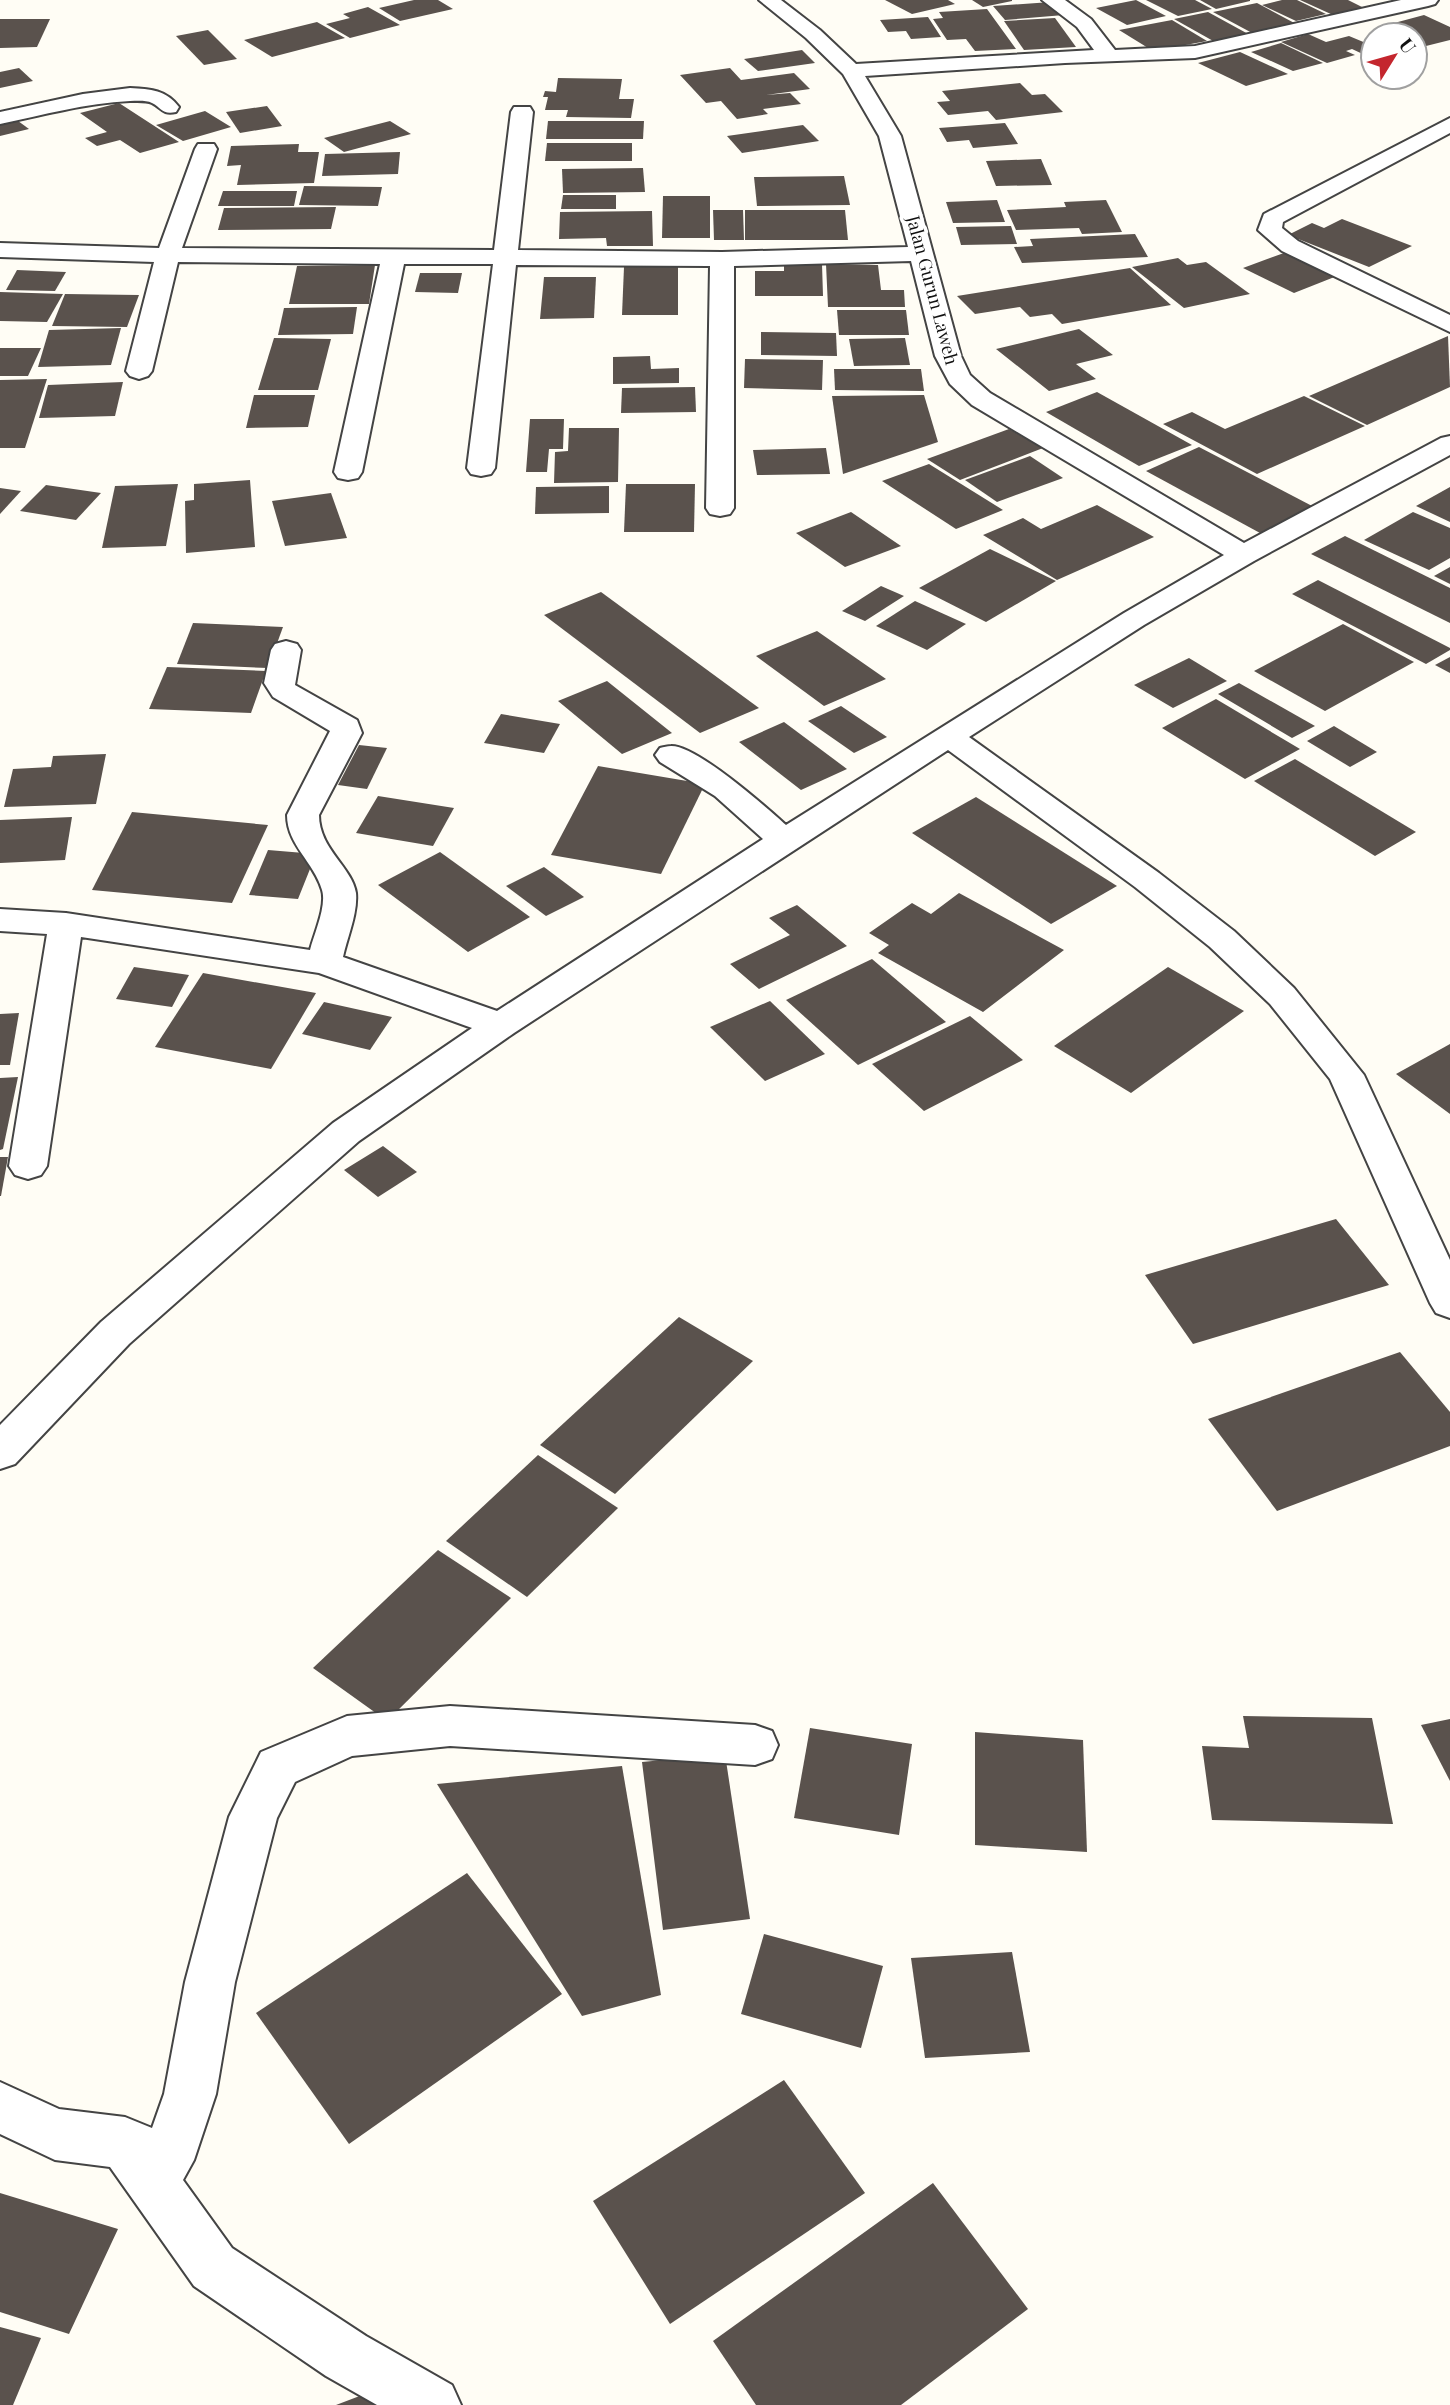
<svg xmlns="http://www.w3.org/2000/svg" width="1450" height="2405" font-family="'Playfair Display',serif">
  <style>
    .building { fill: #5a524d }
    .lines { fill: none; stroke-linecap: round; stroke-linejoin: round }
    .minor-casing { stroke: #444; stroke-width: 4 }
    .minor { fill: #fff; fill-rule: evenodd }
    .labels { text-anchor: middle; dominant-baseline: central; stroke-width: 7; stroke-linejoin: round; paint-order: stroke }
    .far-street-label { font-size: 18px; fill: #111; stroke: #fff }
  </style>
  <rect width="100%" height="100%" fill="#fffdf5"/>
  <g class="building">
    <path d="M414 0H438L453 9 400 21 379 8Z"/>
    <path d="M885 0H948L955 4 912 14Z"/>
    <path d="M972 0H1012V1L983 7Z"/>
    <path d="M1136 0 1166 16 1127 25 1096 8Z"/>
    <path d="M1146 0H1195L1212 9 1178 16Z"/>
    <path d="M1200 0H1250V1L1216 9Z"/>
    <path d="M1282 0H1297L1326 14 1296 21 1262 5Z"/>
    <path d="M1300 0H1348L1364 8 1333 15Z"/>
    <path d="M1051 2 1064 15 1005 20 993 6Z"/>
    <path d="M1257 3 1298 25 1254 34 1213 12Z"/>
    <path d="M368 7 400 25 350 38 326 24 350 18 343 14Z"/>
    <path d="M987 9 1016 49 975 51 966 39 947 40 933 19 943 18 939 12Z"/>
    <path d="M1208 12 1250 35 1215 42 1174 19Z"/>
    <path d="M1424 15 1450 27V40L1426 46 1415 41V35H1402L1383 26Z"/>
    <path d="M928 17 941 37 911 39 906 31 888 32 880 20Z"/>
    <path d="M1055 18 1076 47 1024 50 1004 21Z"/>
    <path d="M0 19H50L37 47 0 48Z"/>
    <path d="M1172 20 1207 41 1153 51 1119 30Z"/>
    <path d="M317 22 345 38 272 57 244 40Z"/>
    <path d="M208 30 237 59 204 65 176 36Z"/>
    <path d="M1308 34 1326 42 1349 36 1373 46V54L1367 56 1352 49 1346 51 1355 55 1327 63 1281 42Z"/>
    <path d="M1281 43 1323 63 1293 71 1251 52Z"/>
    <path d="M802 50 815 63 758 71 744 59Z"/>
    <path d="M1240 52 1288 74 1246 86 1198 63Z"/>
    <path d="M19 68 33 81 0 88V72Z"/>
    <path d="M730 68 741 80 794 73 810 89 766 95 790 93 801 104 763 109 768 114 737 119 721 101 706 103 680 75Z"/>
    <path d="M558 78 622 79 619 99H634L631 118 566 117 568 110H545L548 97H543L545 91 556 92Z"/>
    <path d="M1020 83 1032 95 1045 94 1063 112 996 120 988 111 948 115 937 102 950 101 942 91Z"/>
    <path d="M119 103 179 142 140 153 120 140 97 146 85 138 107 132 80 113Z"/>
    <path d="M267 106 282 126 240 133 226 112Z"/>
    <path d="M205 111 231 127 183 141 156 125Z"/>
    <path d="M14 118 29 129 0 136V121Z"/>
    <path d="M390 121 411 134 344 152 324 138Z"/>
    <path d="M548 121H644L643 139H546Z"/>
    <path d="M1005 123 1018 144 973 148 969 140 947 142 939 128Z"/>
    <path d="M803 125 819 141 742 153 727 136Z"/>
    <path d="M547 143H632V161H545Z"/>
    <path d="M299 144 298 152H319L314 183 237 185 241 165 227 166 231 146Z"/>
    <path d="M400 152 398 174 322 176 325 154Z"/>
    <path d="M1041 159 1052 185 996 186 986 161Z"/>
    <path d="M643 168 645 192 563 193 562 169Z"/>
    <path d="M844 176 850 205 757 206 754 177Z"/>
    <path d="M304 186 382 187 378 206 299 205Z"/>
    <path d="M223 191H297L294 206H218Z"/>
    <path d="M563 195H616V209H561Z"/>
    <path d="M663 196H710V238H662Z"/>
    <path d="M997 200 1005 222 953 223 946 202Z"/>
    <path d="M1106 200 1122 232 1082 234 1079 228 1016 230 1007 210 1066 207 1064 202Z"/>
    <path d="M336 207 331 229 218 230 224 208Z"/>
    <path d="M713 210H743L744 240H714Z"/>
    <path d="M745 210H845L848 240H745Z"/>
    <path d="M652 211 653 246H607L606 238 559 239 560 212Z"/>
    <path d="M1342 219 1412 246 1369 267 1288 235 1312 223 1324 228Z"/>
    <path d="M1011 226 1017 244 961 245 956 227Z"/>
    <path d="M1135 234 1148 257 1022 263 1014 247 1033 246 1030 239Z"/>
    <path d="M1292 250 1342 274 1294 293 1243 268Z"/>
    <path d="M1178 258 1187 265 1206 262 1250 294 1184 308 1132 267Z"/>
    <path d="M784 264H822L823 296H755V271H784Z"/>
    <path d="M826 264 878 265 881 290H904L905 307H828Z"/>
    <path d="M375 265 369 304H289L297 266Z"/>
    <path d="M624 267H678V315H622Z"/>
    <path d="M1130 268 1171 305 1062 324 1052 314 1030 317 1020 307 975 314 957 296Z"/>
    <path d="M17 270 66 272 55 291 6 290Z"/>
    <path d="M420 273H462L458 293 415 292Z"/>
    <path d="M544 277H596L594 318 540 319Z"/>
    <path d="M0 292 63 294 47 322 0 321Z"/>
    <path d="M65 294 139 295 127 327 52 326Z"/>
    <path d="M357 307 353 334 278 335 284 308Z"/>
    <path d="M837 310H906L909 335H839Z"/>
    <path d="M121 328 111 365 38 367 49 330Z"/>
    <path d="M1079 329 1113 355 1076 364 1096 379 1049 391 996 349Z"/>
    <path d="M761 332 836 333 837 356 761 355Z"/>
    <path d="M1448 336 1450 387 1367 425 1309 396Z"/>
    <path d="M274 338 331 339 318 390H258Z"/>
    <path d="M905 338 910 365 854 366 849 339Z"/>
    <path d="M0 348H41L28 376H0Z"/>
    <path d="M650 356 651 369 679 368V383L613 384V357Z"/>
    <path d="M745 359 823 360 822 390 744 388Z"/>
    <path d="M834 369H921L924 391 835 390Z"/>
    <path d="M47 379 25 448H0V380Z"/>
    <path d="M123 382 115 416 39 418 48 385Z"/>
    <path d="M695 387 696 412 621 413 622 388Z"/>
    <path d="M1097 392 1192 445 1139 466 1046 412Z"/>
    <path d="M254 395H315L308 427 246 428Z"/>
    <path d="M924 395 938 442 843 474 832 396Z"/>
    <path d="M1304 396 1365 426 1257 474 1163 424 1192 412 1225 429Z"/>
    <path d="M530 419H564L563 449H549L547 472H526Z"/>
    <path d="M569 428H619L618 482 554 483 555 452 568 451Z"/>
    <path d="M1009 429 1043 448 960 480 927 459Z"/>
    <path d="M1199 447 1314 507 1260 533 1146 471Z"/>
    <path d="M826 448 830 474 757 475 753 450Z"/>
    <path d="M1030 456 1063 478 997 502 965 480Z"/>
    <path d="M929 464 1003 510 956 529 882 481Z"/>
    <path d="M250 480 255 547 186 553 185 501 194 500V484Z"/>
    <path d="M178 484 166 546 102 548 115 486Z"/>
    <path d="M626 484H695L694 532H624Z"/>
    <path d="M46 485 101 493 76 520 20 511Z"/>
    <path d="M609 486V513L535 514 536 487Z"/>
    <path d="M1450 487V522L1416 506Z"/>
    <path d="M0 488 21 491 0 514Z"/>
    <path d="M331 493 347 538 285 546 272 501Z"/>
    <path d="M1097 505 1154 537 1057 580 983 535 1023 518 1041 529Z"/>
    <path d="M851 512 901 546 845 567 796 533Z"/>
    <path d="M1413 512 1450 528V558L1429 570 1364 540Z"/>
    <path d="M1345 536 1450 588V623L1311 554Z"/>
    <path d="M990 549 1056 581 986 622 919 588Z"/>
    <path d="M1450 567V584L1434 576Z"/>
    <path d="M1318 580 1450 648V650L1426 664 1292 594Z"/>
    <path d="M881 586 904 596 865 621 842 611Z"/>
    <path d="M601 592 759 708 700 733 544 615Z"/>
    <path d="M915 601 966 624 927 650 876 626Z"/>
    <path d="M193 623 283 627 268 668 177 664Z"/>
    <path d="M1343 624 1414 662 1325 711 1254 671Z"/>
    <path d="M817 631 886 679 824 706 756 656Z"/>
    <path d="M1450 657V673L1435 665Z"/>
    <path d="M1189 658 1227 681 1173 708 1134 685Z"/>
    <path d="M167 667 266 671 251 713 149 709Z"/>
    <path d="M607 681 672 733 622 754 558 701Z"/>
    <path d="M1239 683 1315 726 1292 738 1218 694Z"/>
    <path d="M1216 699 1300 749 1245 779 1162 728Z"/>
    <path d="M841 706 887 737 854 753 808 721Z"/>
    <path d="M501 714 560 724 544 753 484 743Z"/>
    <path d="M784 722 847 769 801 790 739 742Z"/>
    <path d="M1334 726 1377 752 1350 767 1307 741Z"/>
    <path d="M359 745 387 748 367 789 338 785Z"/>
    <path d="M106 754 96 804 4 807 13 769 51 767 53 756Z"/>
    <path d="M1295 759 1416 832 1375 856 1254 781Z"/>
    <path d="M598 766 705 784 661 874 551 855Z"/>
    <path d="M378 796 454 808 433 846 356 833Z"/>
    <path d="M976 797 1117 886 1051 924 912 833Z"/>
    <path d="M132 812 268 825 232 903 92 890Z"/>
    <path d="M72 817 65 860 0 863V820Z"/>
    <path d="M268 850 316 854 298 899 249 895Z"/>
    <path d="M440 852 530 917 468 952 378 885Z"/>
    <path d="M544 867 584 897 546 916 506 886Z"/>
    <path d="M959 893 1064 950 983 1012 878 953 889 945 869 933 912 903 931 914Z"/>
    <path d="M797 905 847 946 759 989 730 964 790 935 769 918Z"/>
    <path d="M872 959 946 1022 858 1065 786 1000Z"/>
    <path d="M134 967 189 975 172 1007 116 999Z"/>
    <path d="M1168 967 1244 1011 1131 1093 1054 1046Z"/>
    <path d="M203 973 316 993 271 1069 155 1047Z"/>
    <path d="M770 1001 825 1054 765 1081 710 1027Z"/>
    <path d="M324 1002 392 1017 370 1050 302 1034Z"/>
    <path d="M19 1013 10 1065H0V1014Z"/>
    <path d="M970 1016 1023 1060 924 1111 872 1064Z"/>
    <path d="M1450 1044V1114L1396 1074Z"/>
    <path d="M18 1077 3 1149 0 1150V1078Z"/>
    <path d="M383 1146 417 1172 378 1197 344 1170Z"/>
    <path d="M0 1157H8L1 1196H0Z"/>
    <path d="M1336 1219 1389 1285 1193 1344 1145 1275Z"/>
    <path d="M679 1317 753 1361 615 1494 540 1445Z"/>
    <path d="M1400 1352 1450 1412V1446L1277 1511 1208 1419Z"/>
    <path d="M538 1455 618 1508 527 1597 446 1541Z"/>
    <path d="M438 1550 511 1598 387 1721 313 1668Z"/>
    <path d="M1243 1716 1372 1718 1393 1824 1212 1820 1202 1746 1249 1748Z"/>
    <path d="M1450 1719V1781L1421 1725Z"/>
    <path d="M810 1728 912 1744 899 1835 794 1818Z"/>
    <path d="M975 1732 1083 1740 1087 1852 975 1845Z"/>
    <path d="M725 1754 750 1919 663 1930 642 1762Z"/>
    <path d="M622 1766 661 1995 582 2016 437 1784Z"/>
    <path d="M467 1873 562 1994 349 2144 256 2013Z"/>
    <path d="M764 1934 883 1966 861 2048 741 2014Z"/>
    <path d="M1012 1952 1030 2052 925 2058 911 1958Z"/>
    <path d="M784 2080 865 2193 670 2324 593 2201Z"/>
    <path d="M933 2183 1028 2309 901 2405H756L713 2341Z"/>
    <path d="M0 2193 118 2229 69 2334 0 2312Z"/>
    <path d="M0 2327 41 2338 13 2405H0Z"/>
    <path d="M378 2389 382 2405H336Z"/>
  </g>
  <g class="lines">
    <g class="minor-casing">
      <g id="minor">
        <path d="M759 0H781L820 30 856 64 1094 50 1077 27 1042 0H1065L1091 19 1115 50 1195 46 1401 0H1438L1435 4 1428 6 1195 58 1065 63 865 76 901 136 961 356 970 375 990 393 1244 543 1441 438 1450 436V455L1254 561 1144 625 969 737 1159 873 1234 931 1294 988 1364 1075 1450 1260V1318L1436 1313 1430 1303 1330 1079 1270 1004 1210 947 1135 887 948 750 514 1033 359 1141 129 1344 15 1464 0 1469V1425L101 1322 333 1123 472 1028 319 973 81 937 47 1166 41 1175 28 1179 15 1175 9 1166 47 934 0 931V909L66 913 310 950C314 934 327 906 322 890 314 862 287 845 287 815L330 731 273 697 264 683 271 650 275 644 286 641 297 644 301 650 295 685 357 720 362 733 319 815C319 849 352 867 356 893 358 913 347 938 343 957L497 1011 763 839 715 796 660 762 655 755 660 748C664 747 667 746 671 746 696 745 766 807 786 825L1124 613 1224 555 972 405 950 384 935 356 911 261 734 266V508L730 514 720 516 710 514 706 508 710 266 516 265 495 468 491 474 481 476 471 474 467 468 493 264H404L362 472 358 478 348 480 338 478 334 472 380 264 178 262 152 371 148 376 139 379 130 376 126 371 154 262 0 257V243L159 248 195 149 198 144H214L217 149 182 248 494 250 511 112 514 107H530L533 112 518 250 722 252 908 247 879 136 843 74 806 38Z"/>
        <path d="M130 88C151 89 166 90 179 107L176 112C162 115 162 108 152 103 146 100 137 101 130 101 86 103 43 115 0 124V112L83 94Z"/>
        <path d="M1450 118V133L1283 222 1282 228 1298 241 1450 315V332L1282 251 1258 230 1264 214Z"/>
        <path d="M450 1706 755 1725 772 1731 778 1745 772 1759 755 1765 450 1746 352 1756 295 1782 277 1818 235 1982 216 2094 194 2160 183 2180 232 2248 366 2336 452 2385 461 2405H377L326 2376 194 2286 110 2167 55 2160 0 2134V2082L59 2109 125 2117 152 2128 164 2094 185 1982 229 1817 261 1752 347 1716Z"/>
      </g>
    </g>
    <use href="#minor" class="minor"/>
  </g>
  <g class="labels">
    <g class="far-street-label">
      <text transform="translate(933 290) rotate(75)">Jalan Gurun Laweh</text>
    </g>
  </g>
  <g transform="translate(1394 56) rotate(53)"><circle r="33" fill="#ffffff" stroke="#a0a0a0" stroke-width="2"/>
  <path d="M0-5L12 26L0 18L-12 26Z" fill="#c4262e"/>
  <text y="-10" font-size="19" font-weight="bold" text-anchor="middle" fill="#111111">U</text>
  </g>
</svg>
